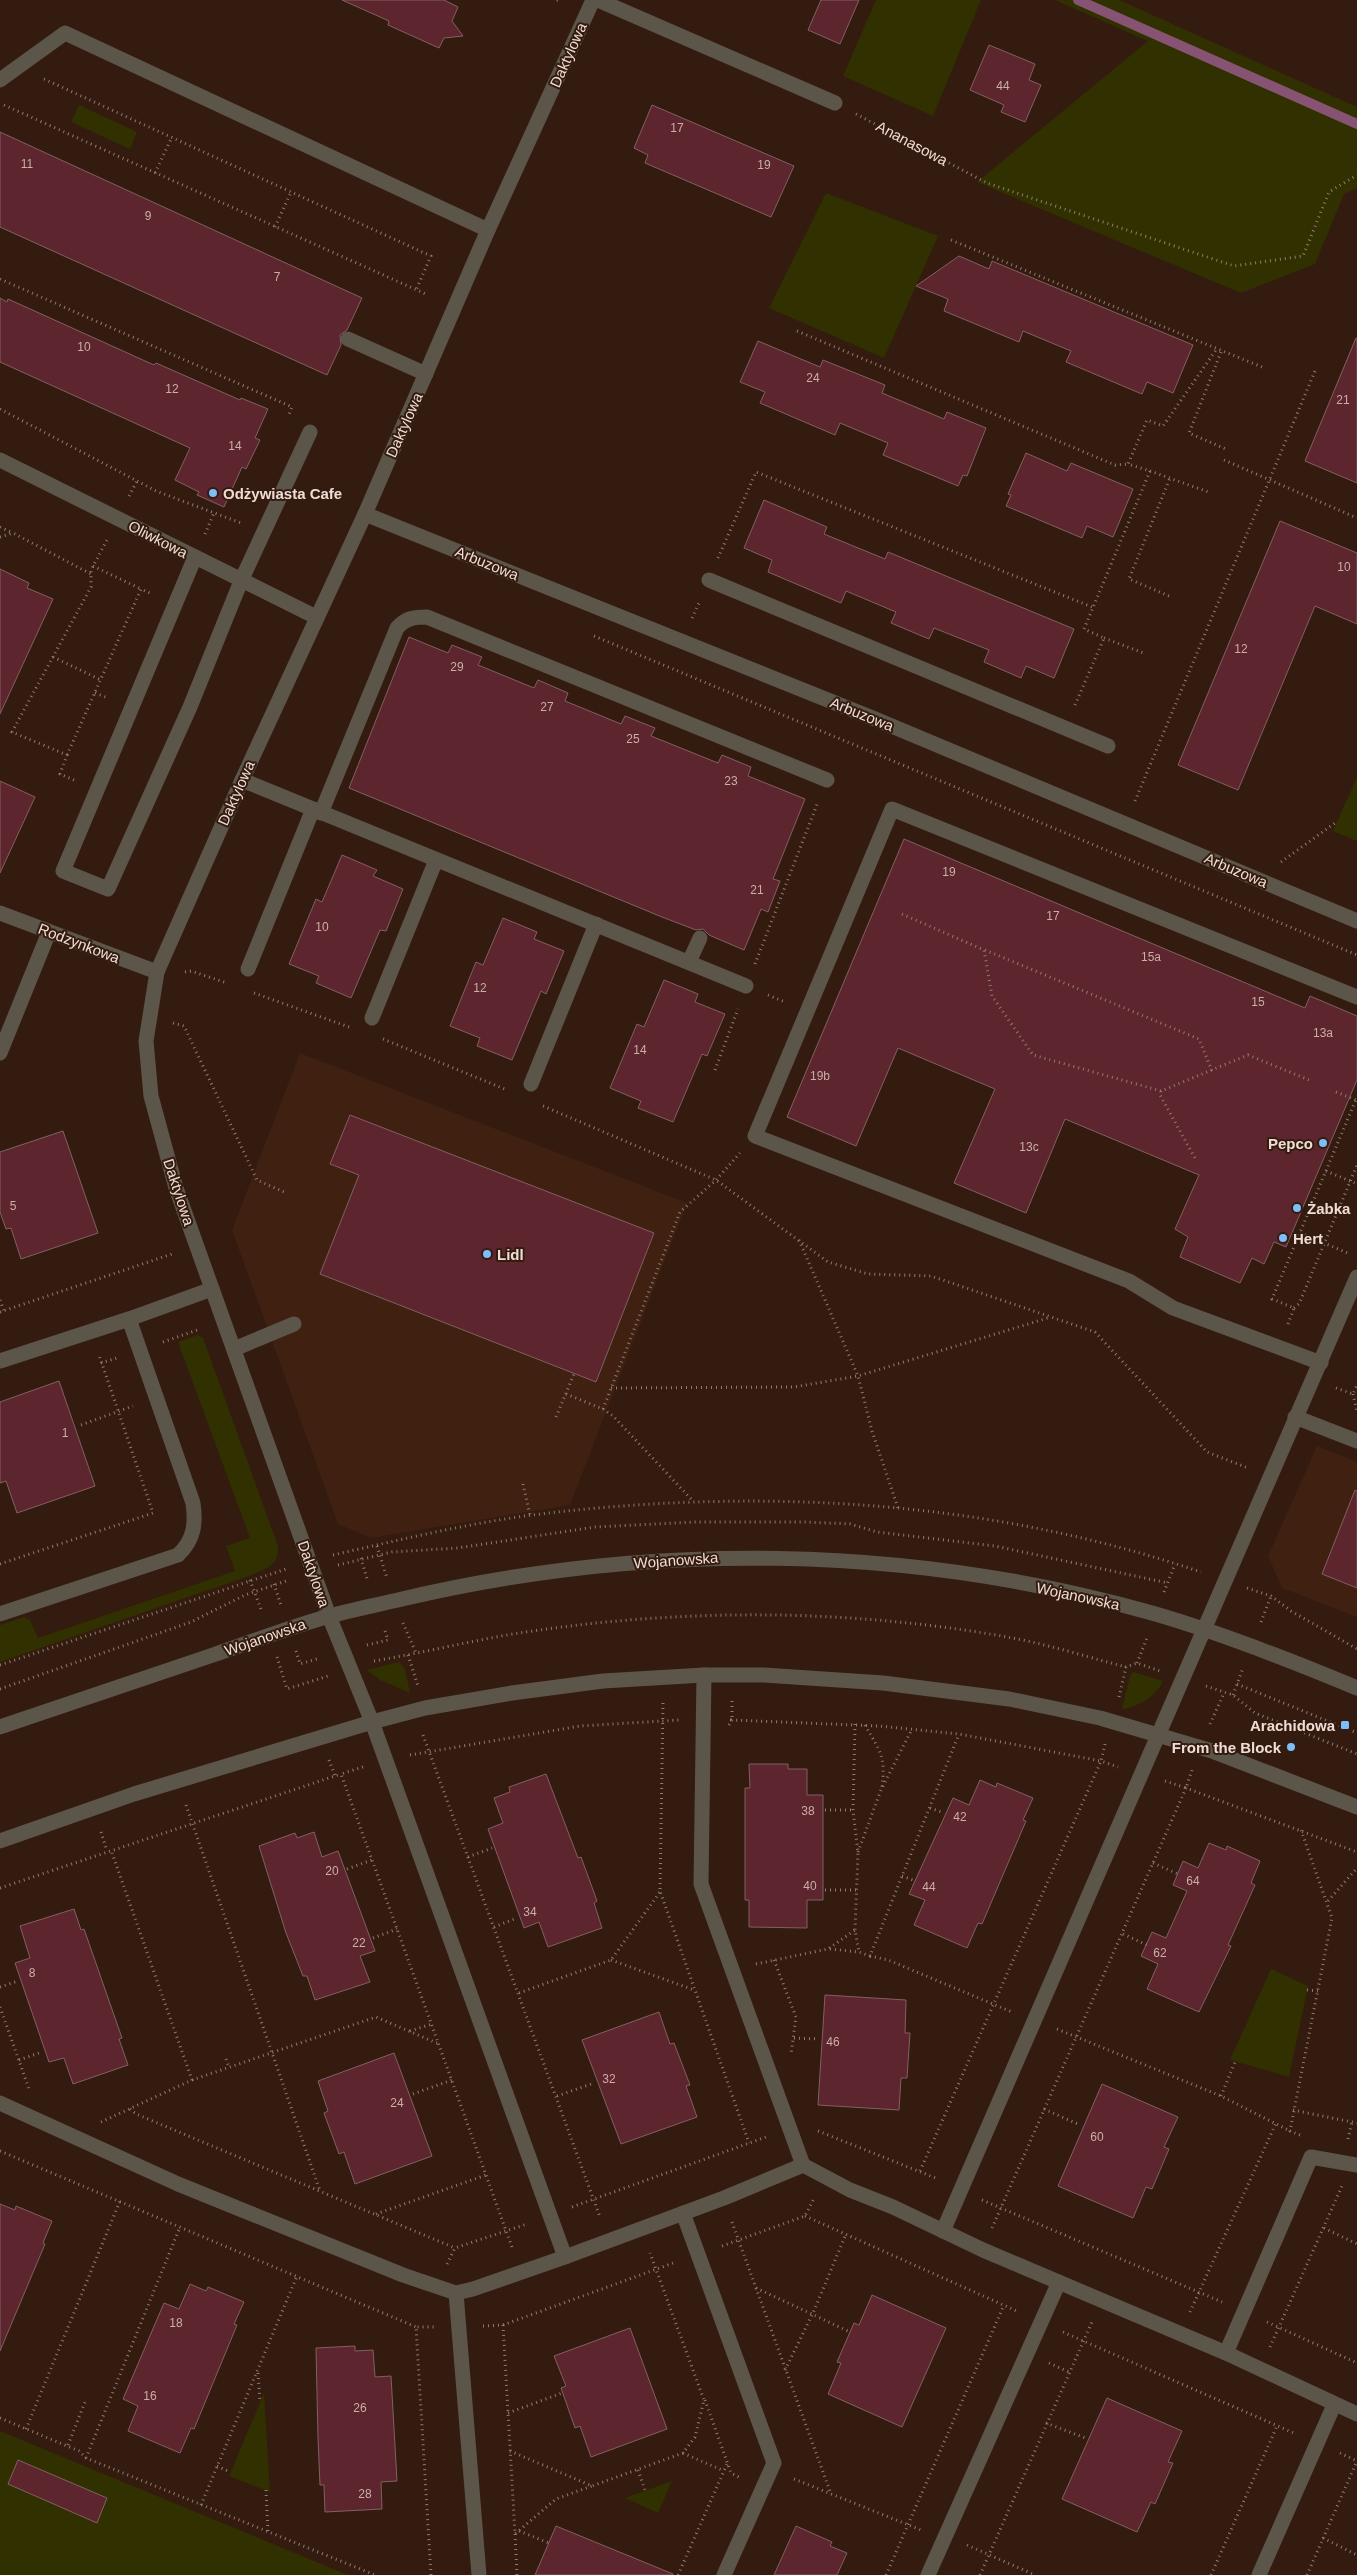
<svg xmlns="http://www.w3.org/2000/svg" width="1357" height="2575" font-family="Helvetica,sans-serif">
  <style>
    .built { fill: #3f2011 }
    .green { fill: #313001 }
    .lines { fill: none; stroke-linecap: round; stroke-linejoin: round }
    .stream { stroke: #865373; stroke-width: 10 }
    .building { fill: #5d252d; stroke: #826062 }
    .path { stroke: #917b71; stroke-width: 3; stroke-dasharray: 1 4; stroke-linecap: butt }
    .minor { stroke: #5c554a; stroke-width: 15 }
    .poi-dot { fill: #7dbef9; stroke: #341b0f; stroke-width: 2 }
    .labels { text-anchor: middle; dominant-baseline: central; stroke-width: 4; stroke-linejoin: round; paint-order: stroke }
    .number-label { font-size: 12px; fill: #caafab }
    .street-label { font-size: 15px; fill: #efddd5; stroke: #341b0f }
    .poi-label { font-size: 15px; font-weight: bold; fill: #efddd5; stroke: #341b0f; text-anchor: start }
  </style>
  <rect width="100%" height="100%" fill="#341b0f"/>
  <g class="built">
    <path d="M300 1053 687 1203 570 1505 371 1538 338 1524 232 1230Z"/>
    <path d="M1317 1446 1357 1462V1617L1282 1588 1268 1556Z"/>
  </g>
  <g class="green">
    <path d="M876 0H981L933 116 843 76Z"/>
    <path d="M1055 0H1119L1357 107V188L1344 194 1315 264 1241 293 977 182 1148 41Z"/>
    <path d="M79 105 137 132 130 149 71 122Z"/>
    <path d="M826 193 938 236 884 358 769 308Z"/>
    <path d="M1357 777V841L1333 831Z"/>
    <path d="M198 1335 203 1338 278 1546C279 1566 266 1569 249 1576L0 1662V1625L24 1617 30 1620 38 1638 235 1571 226 1546 250 1538 178 1342Z"/>
    <path d="M399 1662 405 1669 410 1693 380 1680 367 1670Z"/>
    <path d="M1133 1672 1163 1681C1156 1697 1138 1707 1122 1709L1130 1676Z"/>
    <path d="M1271 1969 1308 1986 1289 2077 1230 2060Z"/>
    <path d="M264 2393 270 2492 229 2476Z"/>
    <path d="M0 2431 348 2575H0Z"/>
    <path d="M672 2481 658 2513 625 2498Z"/>
  </g>
  <g class="lines">
    <path class="stream" d="M1078 0 1357 124"/>
  </g>
  <g class="building">
    <path d="M342 0H444L458 7 452 21 463 36 444 38 439 48 388 25 389 21Z"/>
    <path d="M821 0H859L840 44 808 30Z"/>
    <path d="M989 45 1035 64 1029 80 1041 85 1025 122 1001 112 1004 105 970 90Z"/>
    <path d="M652 105 794 166 771 217 645 163 648 155 634 148Z"/>
    <path d="M0 132 362 298 347 330 340 335 341 345 327 375 0 227Z"/>
    <path d="M959 256 989 269 992 261 1193 345 1173 393 1147 382 1142 394 1066 362 1071 351 1023 331 1019 342 944 311 948 299 916 286Z"/>
    <path d="M0 298 7 302 8 299 154 365 156 363 240 400 241 398 268 409 255 438 260 440 246 469 242 467 224 507 197 495 199 492 175 480 190 448 0 362Z"/>
    <path d="M1356 338H1357V483L1305 461Z"/>
    <path d="M758 341 820 367 823 360 885 385 882 393 944 419 947 412 986 428 967 476 963 475 958 486 883 455 888 443 840 423 835 435 760 403 765 392 740 382Z"/>
    <path d="M1026 453 1067 471 1071 463 1133 489 1113 537 1087 526 1082 538 1006 506 1011 495 1008 494Z"/>
    <path d="M764 500 827 527 824 534 885 559 888 552 1074 629 1054 678 1026 666 1021 678 984 662 989 650 934 628 929 639 891 623 896 612 846 591 841 603 768 572 772 560 744 548Z"/>
    <path d="M1280 521 1357 553V624L1315 606 1238 790 1178 765Z"/>
    <path d="M0 569 29 583 27 588 53 599 0 714Z"/>
    <path d="M409 637 448 653 452 645 482 657 478 665 534 688 538 680 568 693 565 701 621 724 625 716 655 728 651 736 718 763 722 755 751 767 748 776 805 799 773 879 780 881 768 912 761 909 744 950 709 935 703 929 696 930 662 917 349 788Z"/>
    <path d="M0 781 35 797 0 873Z"/>
    <path d="M904 839 1305 1008 1310 996 1357 1016V1080L1286 1247 1274 1242 1264 1264 1252 1258 1240 1283 1180 1257 1188 1237 1175 1229 1199 1175 1065 1119 1026 1213 954 1183 995 1089 898 1048 856 1146 787 1117Z"/>
    <path d="M342 855 377 870 373 876 403 889 386 931 380 930 351 998 316 983 319 976 289 964 316 899 322 902Z"/>
    <path d="M503 918 537 932 534 939 564 951 546 994 541 991 512 1060 477 1046 480 1038 450 1026 476 962 483 965Z"/>
    <path d="M664 980 698 994 695 1002 725 1014 707 1056 702 1054 673 1122 638 1108 641 1101 610 1088 637 1024 644 1027Z"/>
    <path d="M350 1115 654 1233 596 1382 320 1274 359 1175 330 1164Z"/>
    <path d="M63 1131 98 1233 21 1259 11 1228 6 1229 0 1212V1152Z"/>
    <path d="M59 1381 95 1486 17 1513 6 1481 0 1483V1402Z"/>
    <path d="M1355 1490 1357 1491V1588L1322 1574Z"/>
    <path d="M749 1764H788V1769H807V1795H823V1900H807V1928L749 1927V1900H745V1788H750Z"/>
    <path d="M546 1774 578 1858 581 1857 597 1901 594 1903 602 1928 548 1947 539 1922 524 1928 488 1829 503 1823 494 1798 510 1792 509 1787Z"/>
    <path d="M980 1780 996 1787 997 1783 1033 1798 1023 1820 1026 1821 982 1924 978 1923 967 1948 914 1925 925 1900 909 1894 953 1798 969 1805Z"/>
    <path d="M314 1832 322 1857 338 1851 375 1951 360 1956 370 1982 315 2000 307 1976H303L286 1933 259 1846 295 1833 297 1838Z"/>
    <path d="M1209 1843 1226 1850 1227 1846 1260 1861 1251 1883 1255 1885 1228 1945 1231 1946 1199 2012 1147 1989 1158 1964 1141 1956 1152 1932 1166 1938 1187 1891 1173 1885 1183 1861 1198 1868Z"/>
    <path d="M74 1909 81 1930 84 1929 122 2038 119 2039 128 2065 73 2084 64 2058 49 2062 15 1963 30 1958 20 1926Z"/>
    <path d="M825 1995 906 2000 905 2033H910L907 2078H901L899 2110 818 2105Z"/>
    <path d="M659 2012 670 2044 674 2043 690 2085 686 2086 697 2117 621 2144 582 2040Z"/>
    <path d="M394 2053 432 2156 355 2184 344 2152 339 2154 324 2113 328 2111 318 2081Z"/>
    <path d="M1102 2084 1178 2117 1164 2147 1169 2149 1152 2189 1146 2187 1133 2218 1058 2186Z"/>
    <path d="M0 2204 15 2210 16 2206 52 2221 43 2243 45 2244 0 2351Z"/>
    <path d="M190 2284 206 2291 208 2287 244 2302 234 2324 237 2325 194 2429 191 2428 180 2453 128 2431 138 2406 123 2399 164 2303 179 2309Z"/>
    <path d="M872 2295 946 2328 902 2427 828 2394 841 2363 837 2362 854 2323 859 2325Z"/>
    <path d="M630 2328 667 2429 591 2457 580 2426 575 2428 561 2388 566 2386 554 2356Z"/>
    <path d="M355 2346V2351L373 2350 375 2377 391 2376 397 2481 381 2482 382 2509 325 2512 324 2485H320L318 2438 316 2348Z"/>
    <path d="M1107 2398 1182 2431 1168 2462 1173 2463 1155 2504 1151 2502 1137 2532 1062 2499Z"/>
    <path d="M18 2460 107 2498 97 2523 8 2484Z"/>
    <path d="M556 2526 673 2574V2575H535Z"/>
    <path d="M796 2526 832 2542 830 2546 847 2553 837 2575H774Z"/>
  </g>
  <g class="lines">
    <g class="path">
      <path d="M557 0 559 1"/>
      <path d="M44 79 431 256 416 290"/>
      <path d="M4 105 428 295"/>
      <path d="M856 114 987 183 1234 266 1303 256 1329 192 1357 175"/>
      <path d="M155 173 172 137"/>
      <path d="M275 227 291 192"/>
      <path d="M951 240 1262 367"/>
      <path d="M0 279 292 407 288 417"/>
      <path d="M797 331 1115 465 1128 464"/>
      <path d="M1221 352 1189 433 1228 450"/>
      <path d="M0 409 156 491 241 523"/>
      <path d="M1224 460 1357 518"/>
      <path d="M1150 471 1211 493"/>
      <path d="M129 496 137 481"/>
      <path d="M0 527 13 533"/>
      <path d="M205 534 214 513"/>
      <path d="M0 537 13 533 91 574"/>
      <path d="M718 558 756 472 1092 607"/>
      <path d="M93 566 141 589"/>
      <path d="M1169 596 1129 579 1170 478"/>
      <path d="M692 618 699 603"/>
      <path d="M594 636 1357 955"/>
      <path d="M1104 638 1146 654"/>
      <path d="M53 657 101 680"/>
      <path d="M95 693 108 698"/>
      <path d="M1075 705 1104 638 1084 629 1150 471 1128 464 1147 420 1163 426 1216 350"/>
      <path d="M67 755 141 589 152 594"/>
      <path d="M74 780 60 774 67 755 12 732 91 587V570L107 540"/>
      <path d="M1135 801 1315 371"/>
      <path d="M1281 862 1335 823"/>
      <path d="M902 914 984 950 992 996 1033 1055 1161 1091 1248 1055 1309 1080"/>
      <path d="M985 950 1199 1039 1212 1071"/>
      <path d="M755 964 818 802"/>
      <path d="M185 972 191 971 227 983"/>
      <path d="M254 993 349 1027"/>
      <path d="M768 995 785 1002"/>
      <path d="M173 1023 184 1026 257 1180 284 1192"/>
      <path d="M383 1039 507 1090"/>
      <path d="M715 1070 738 1009"/>
      <path d="M1161 1091 1160 1095 1196 1160"/>
      <path d="M1336 1092 1356 1100"/>
      <path d="M543 1106 716 1180 828 1262 868 1274 931 1276 1095 1332 1207 1452 1248 1468"/>
      <path d="M1326 1171 1357 1184"/>
      <path d="M1300 1233 1350 1254"/>
      <path d="M799 1240 858 1376 872 1431 898 1508"/>
      <path d="M0 1300 4 1311"/>
      <path d="M1294 1308 1299 1304 1357 1165"/>
      <path d="M0 1312 175 1253"/>
      <path d="M1288 1324 1294 1308 1272 1299 1357 1097"/>
      <path d="M163 1342 200 1329"/>
      <path d="M101 1363 117 1358"/>
      <path d="M611 1388 794 1387 858 1376 1051 1317"/>
      <path d="M1336 1388 1353 1394 1357 1385"/>
      <path d="M566 1394 603 1409 680 1212 716 1180 740 1153"/>
      <path d="M1353 1394 1357 1412"/>
      <path d="M603 1409 613 1416 693 1501"/>
      <path d="M556 1417 574 1374"/>
      <path d="M81 1425 133 1406"/>
      <path d="M523 1484 530 1515"/>
      <path d="M377 1546 387 1578"/>
      <path d="M333 1555C399 1540 465 1524 532 1515 757 1487 986 1499 1201 1572"/>
      <path d="M361 1558 368 1582"/>
      <path d="M0 1564 153 1513 99 1355"/>
      <path d="M338 1565 392 1552 458 1548 595 1527 695 1522H805L850 1524 877 1532 995 1546 1168 1583"/>
      <path d="M250 1580 262 1612"/>
      <path d="M274 1584 281 1605"/>
      <path d="M1247 1588 1271 1596 1291 1611 1357 1649"/>
      <path d="M1164 1592 1175 1564"/>
      <path d="M1261 1622 1271 1596"/>
      <path d="M403 1623 416 1653"/>
      <path d="M367 1645 388 1640 384 1628"/>
      <path d="M296 1651 300 1664 320 1658"/>
      <path d="M408 1655 418 1686"/>
      <path d="M277 1657 287 1689 328 1676"/>
      <path d="M374 1661C421 1653 466 1642 513 1634 676 1608 845 1608 1007 1637 1047 1644 1087 1657 1126 1667"/>
      <path d="M1137 1663 1147 1638"/>
      <path d="M0 1665 286 1569"/>
      <path d="M1237 1684 1357 1733"/>
      <path d="M1206 1686 1233 1695 1255 1713 1357 1754"/>
      <path d="M0 1689 191 1622 245 1595 289 1580"/>
      <path d="M1233 1695 1243 1668"/>
      <path d="M1119 1697 1126 1667 1137 1663 1160 1671"/>
      <path d="M663 1703 660 1891 749 2143"/>
      <path d="M730 1720H732V1699"/>
      <path d="M855 1724 853 1810 858 1853 855 1930 859 1952"/>
      <path d="M1210 1724 1224 1693"/>
      <path d="M729 1725 732 1720 879 1726 959 1734 1101 1761 920 2171"/>
      <path d="M865 1725C880 1751 886 1757 882 1787"/>
      <path d="M423 1735 600 2217"/>
      <path d="M1105 1744 1101 1761 1118 1767"/>
      <path d="M410 1755 580 1726 679 1720"/>
      <path d="M329 1760 335 1776"/>
      <path d="M363 1767 341 1774 513 2250"/>
      <path d="M1165 1781 1186 1788 1192 1770"/>
      <path d="M186 1805 320 2191"/>
      <path d="M930 1808 944 1813"/>
      <path d="M825 1810H853"/>
      <path d="M101 1832 107 1851"/>
      <path d="M858 1852 881 1790 912 1729"/>
      <path d="M468 1857 492 1848"/>
      <path d="M1153 1863 1178 1874"/>
      <path d="M347 1869 372 1860"/>
      <path d="M902 1876 913 1880"/>
      <path d="M0 1888 341 1774"/>
      <path d="M825 1890H857"/>
      <path d="M1328 1901 1357 1868"/>
      <path d="M494 1927 517 1918"/>
      <path d="M1123 1934 1147 1945"/>
      <path d="M373 1938 397 1929"/>
      <path d="M830 1949 859 1952 870 1956 959 1734"/>
      <path d="M870 1956 888 1960 1012 2012"/>
      <path d="M611 1960 694 1990"/>
      <path d="M774 1960 796 2017 791 2054"/>
      <path d="M756 1964 828 1949 855 1930"/>
      <path d="M0 1987 18 1981"/>
      <path d="M1307 1990 1318 1991"/>
      <path d="M519 1993 611 1960 660 1892"/>
      <path d="M0 2007 29 2089"/>
      <path d="M1057 2029 1221 2096 1290 2131"/>
      <path d="M410 2031 432 2024"/>
      <path d="M794 2038 819 2039"/>
      <path d="M226 2059 229 2067"/>
      <path d="M19 2060 42 2052"/>
      <path d="M192 2080 376 2017 439 2044"/>
      <path d="M413 2094 452 2080"/>
      <path d="M557 2096 594 2083"/>
      <path d="M1221 2096 1235 2062"/>
      <path d="M130 2109 136 2114 455 2248"/>
      <path d="M1044 2109 1080 2125"/>
      <path d="M1293 2110 1357 2123"/>
      <path d="M101 2122 192 2080 111 1850"/>
      <path d="M818 2131 938 2179"/>
      <path d="M1300 2135 1290 2131 1332 1918 1301 1830"/>
      <path d="M1348 2139 1352 2122"/>
      <path d="M0 2151 416 2327"/>
      <path d="M982 2200 1222 2302"/>
      <path d="M572 2207 766 2137"/>
      <path d="M376 2214 486 2175"/>
      <path d="M805 2216 1019 2312"/>
      <path d="M732 2222 831 2494"/>
      <path d="M992 2228 1186 1788 1357 1852"/>
      <path d="M1324 2228 1357 2244"/>
      <path d="M722 2246 805 2216 814 2198"/>
      <path d="M447 2264 455 2248 527 2224"/>
      <path d="M756 2288 850 2332"/>
      <path d="M1190 2312 1276 2123"/>
      <path d="M1267 2322 1357 2363"/>
      <path d="M503 2325 676 2262"/>
      <path d="M483 2326 503 2325 515 2534 556 2499 592 2486"/>
      <path d="M1063 2332 1296 2434"/>
      <path d="M1270 2347 1342 2186"/>
      <path d="M1049 2363 1069 2372"/>
      <path d="M785 2370 813 2313 846 2234"/>
      <path d="M258 2373 260 2402"/>
      <path d="M705 2400 731 2473 741 2478"/>
      <path d="M508 2413 562 2393"/>
      <path d="M0 2418 79 2451 86 2458 375 2575"/>
      <path d="M1046 2423 1088 2439"/>
      <path d="M26 2429 120 2201"/>
      <path d="M68 2445 85 2402"/>
      <path d="M510 2451 592 2486 683 2453 695 2437 704 2400 650 2253"/>
      <path d="M683 2453 724 2471"/>
      <path d="M1340 2453 1357 2461"/>
      <path d="M86 2458 180 2227"/>
      <path d="M217 2466 230 2472"/>
      <path d="M638 2470 645 2490"/>
      <path d="M794 2479 921 2530"/>
      <path d="M266 2490 268 2532"/>
      <path d="M201 2505 297 2276"/>
      <path d="M519 2531 549 2543"/>
      <path d="M515 2534 517 2575"/>
      <path d="M1323 2538 1357 2555"/>
      <path d="M967 2545 1035 2575"/>
      <path d="M431 2575 416 2327H434"/>
      <path d="M678 2575 727 2464"/>
      <path d="M886 2575 1004 2305"/>
      <path d="M980 2575 1092 2322"/>
      <path d="M1211 2575 1277 2426"/>
      <path d="M1307 2575 1357 2461"/>
    </g>
    <g class="minor">
      <path d="M598 0 835 103"/>
      <path d="M0 80 65 33 488 230"/>
      <path d="M348 339 426 374"/>
      <path d="M0 460 316 617"/>
      <path d="M365 514 875 719 1357 921"/>
      <path d="M195 557 63 871 108 889 190 707 241 581 310 432"/>
      <path d="M709 580 1108 746"/>
      <path d="M242 780 746 986"/>
      <path d="M321 813 397 628C406 618 414 617 427 617L827 780"/>
      <path d="M0 913 157 972"/>
      <path d="M689 962 700 938"/>
      <path d="M248 969 313 809"/>
      <path d="M372 1018 436 860"/>
      <path d="M0 1053 49 932"/>
      <path d="M531 1084 596 924"/>
      <path d="M234 1349 294 1324"/>
      <path d="M0 1361 129 1319 212 1289"/>
      <path d="M1321 1363 1173 1308 1129 1281 755 1136 892 809 1357 997"/>
      <path d="M1295 1417 1357 1441"/>
      <path d="M0 1614 178 1555C194 1540 196 1524 193 1503L129 1319"/>
      <path d="M704 1675 701 1884 803 2165"/>
      <path d="M0 1727C71 1703 142 1679 213 1655 251 1642 288 1628 326 1617 351 1610 377 1605 402 1599 649 1541 907 1544 1152 1613 1222 1633 1290 1660 1357 1688"/>
      <path d="M0 1841 134 1794 372 1722 425 1708 512 1693 603 1681 704 1675H764L883 1683 1009 1699 1100 1718 1212 1751 1357 1807"/>
      <path d="M0 2103 178 2184 403 2275 456 2293 473 2289 565 2257 724 2198 803 2165 850 2190 893 2207 983 2250 1226 2353 1357 2414"/>
      <path d="M683 2213 774 2463 724 2575"/>
      <path d="M943 2231 1357 1277"/>
      <path d="M565 2257 372 1722 329 1616 176 1188 151 1096 146 1041 157 972 242 780 365 514 488 230 593 0"/>
      <path d="M456 2293 479 2575"/>
      <path d="M1226 2353 1311 2157 1357 2165"/>
      <path d="M928 2575 1059 2282"/>
      <path d="M1259 2575 1334 2405"/>
    </g>
  </g>
  <g class="poi-dot">
    <circle cx="213" cy="493" r="5"/>
    <circle cx="1323" cy="1143" r="5"/>
    <circle cx="1297" cy="1208" r="5"/>
    <circle cx="1283" cy="1238" r="5"/>
    <circle cx="487" cy="1254" r="5"/>
    <rect x="1340" y="1720" width="10" height="10" rx="2.5"/>
    <circle cx="1291" cy="1747" r="5"/>
  </g>
  <g class="labels">
    <g class="number-label">
      <text x="1003" y="86">44</text>
      <text x="677" y="128">17</text>
      <text x="27" y="164">11</text>
      <text x="764" y="165">19</text>
      <text x="148" y="216">9</text>
      <text x="277" y="277">7</text>
      <text x="84" y="347">10</text>
      <text x="813" y="378">24</text>
      <text x="172" y="389">12</text>
      <text x="1343" y="400">21</text>
      <text x="235" y="446">14</text>
      <text x="1344" y="567">10</text>
      <text x="1241" y="649">12</text>
      <text x="457" y="667">29</text>
      <text x="547" y="707">27</text>
      <text x="633" y="739">25</text>
      <text x="731" y="781">23</text>
      <text x="949" y="872">19</text>
      <text x="757" y="890">21</text>
      <text x="1053" y="916">17</text>
      <text x="322" y="927">10</text>
      <text x="1151" y="957">15a</text>
      <text x="480" y="988">12</text>
      <text x="1258" y="1002">15</text>
      <text x="1323" y="1033">13a</text>
      <text x="640" y="1050">14</text>
      <text x="820" y="1076">19b</text>
      <text x="1029" y="1147">13c</text>
      <text x="13" y="1206">5</text>
      <text x="65" y="1433">1</text>
      <text x="808" y="1811">38</text>
      <text x="960" y="1817">42</text>
      <text x="332" y="1871">20</text>
      <text x="1193" y="1881">64</text>
      <text x="810" y="1886">40</text>
      <text x="929" y="1887">44</text>
      <text x="530" y="1912">34</text>
      <text x="359" y="1943">22</text>
      <text x="1160" y="1953">62</text>
      <text x="32" y="1973">8</text>
      <text x="833" y="2042">46</text>
      <text x="609" y="2079">32</text>
      <text x="397" y="2103">24</text>
      <text x="1097" y="2137">60</text>
      <text x="176" y="2323">18</text>
      <text x="150" y="2396">16</text>
      <text x="360" y="2408">26</text>
      <text x="365" y="2494">28</text>
    </g>
    <g class="street-label">
      <text transform="translate(568 55) rotate(-66)">Daktylowa</text>
      <text transform="translate(912 143) rotate(28)">Ananasowa</text>
      <text transform="translate(404 425) rotate(-66)">Daktylowa</text>
      <text transform="translate(158 539) rotate(27)">Oliwkowa</text>
      <text transform="translate(487 563) rotate(22)">Arbuzowa</text>
      <text transform="translate(862 714) rotate(22)">Arbuzowa</text>
      <text transform="translate(236 793) rotate(-66)">Daktylowa</text>
      <text transform="translate(1236 870) rotate(23)">Arbuzowa</text>
      <text transform="translate(79 943) rotate(21)">Rodzynkowa</text>
      <text transform="translate(179 1192) rotate(72)">Daktylowa</text>
      <text transform="translate(676 1560) rotate(-4)">Wojanowska</text>
      <text transform="translate(314 1574) rotate(71)">Daktylowa</text>
      <text transform="translate(1078 1596) rotate(12)">Wojanowska</text>
      <text transform="translate(265 1637) rotate(-19)">Wojanowska</text>
    </g>
    <g class="poi-label">
      <text x="223" y="493">Odżywiasta Cafe</text>
      <text x="1313" y="1143" text-anchor="end">Pepco</text>
      <text x="1307" y="1208">Żabka</text>
      <text x="1293" y="1238">Hert</text>
      <text x="497" y="1254">Lidl</text>
      <text x="1335" y="1725" text-anchor="end">Arachidowa</text>
      <text x="1281" y="1747" text-anchor="end">From the Block</text>
    </g>
  </g>
</svg>
